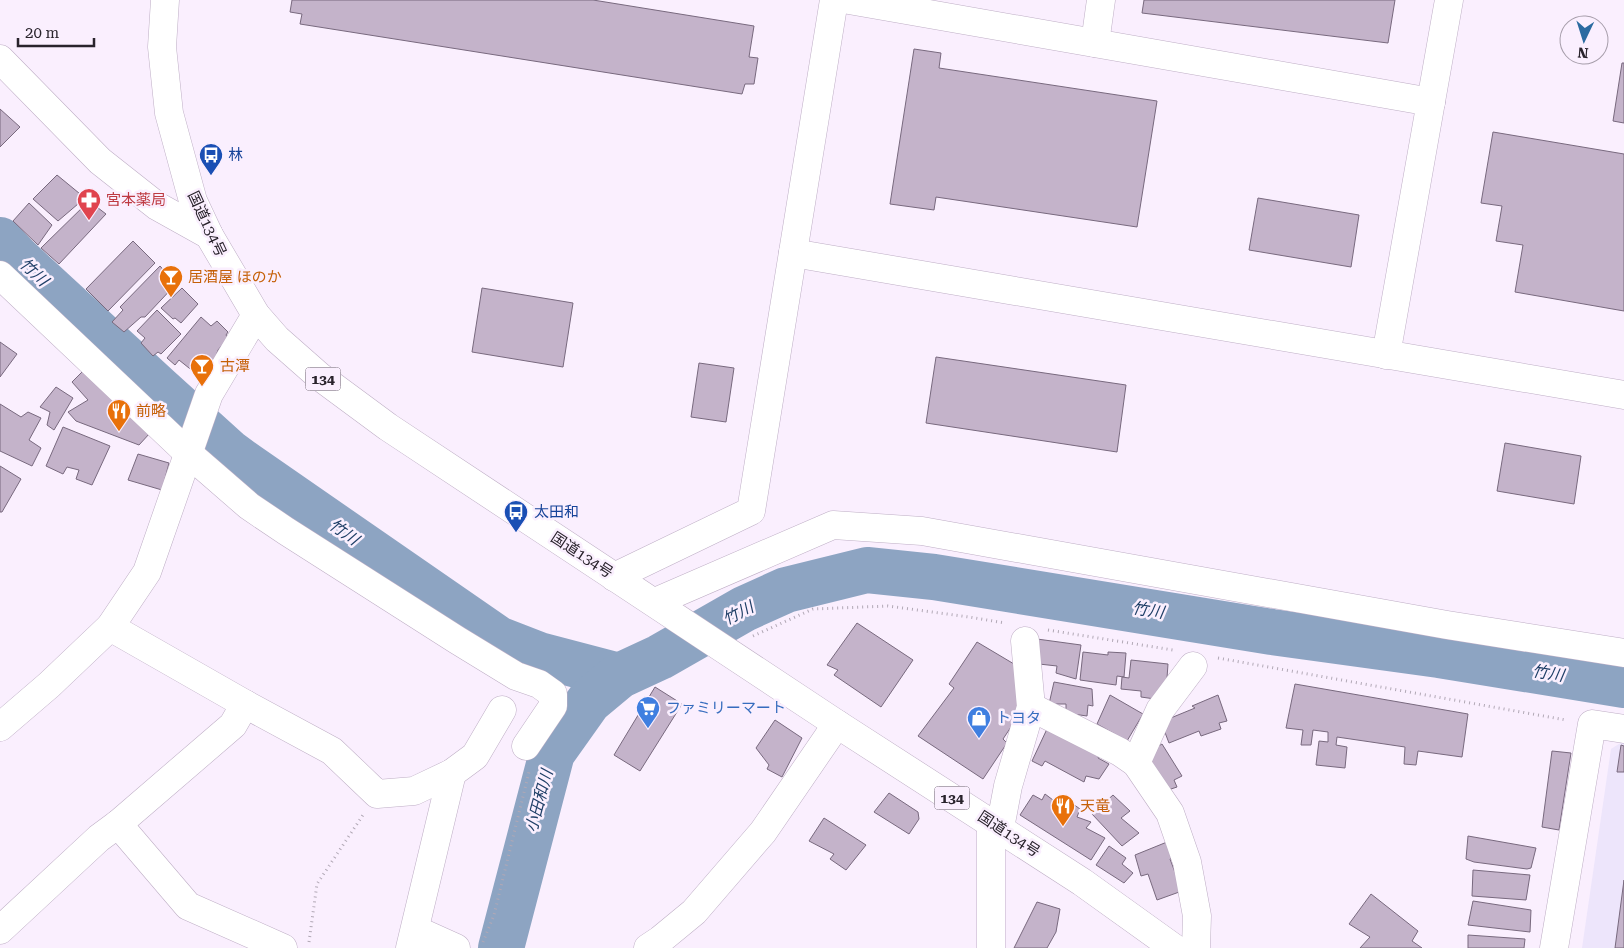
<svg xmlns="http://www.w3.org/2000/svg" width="1624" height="948" font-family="'Roboto Serif','Noto Sans JP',serif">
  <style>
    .education { fill: #ede5fb }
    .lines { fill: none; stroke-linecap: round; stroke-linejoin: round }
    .river { stroke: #8da4c2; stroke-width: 46 }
    .building { fill: #c4b3ca; stroke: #78697e }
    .minor-casing { stroke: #beaec5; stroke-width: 29 }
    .major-casing { stroke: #beaec5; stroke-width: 29 }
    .highway-casing { stroke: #beaec5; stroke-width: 29 }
    .path { stroke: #b1a8b5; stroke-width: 3; stroke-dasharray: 1 4; stroke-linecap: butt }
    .minor { stroke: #fff; stroke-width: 28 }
    .major { stroke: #fff; stroke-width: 28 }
    .highway { stroke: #fff; stroke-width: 28 }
    .labels { text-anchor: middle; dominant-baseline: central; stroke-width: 5; stroke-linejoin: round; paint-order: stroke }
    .shield { fill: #faeffe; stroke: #68606b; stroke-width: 1 }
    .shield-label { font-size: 14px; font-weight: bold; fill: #29232c }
    .transit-label { font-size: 15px; fill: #164399; stroke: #faeffe; text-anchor: start }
    .health-label { font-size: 15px; fill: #be3a42; stroke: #faeffe; text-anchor: start }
    .street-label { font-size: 15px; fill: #29232c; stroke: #faeffe }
    .food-label { font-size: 15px; fill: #c56008; stroke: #faeffe; text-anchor: start }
    .shop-label { font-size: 15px; fill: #366cbe; stroke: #faeffe; text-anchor: start }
    .water-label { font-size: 16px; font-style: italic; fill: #1f3f67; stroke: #faeffe }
  </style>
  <rect width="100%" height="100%" fill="#faeffe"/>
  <path class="education" d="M1622 742H1624V948H1582L1611 749Z"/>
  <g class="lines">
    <g class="river">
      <path d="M0 240 18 259 158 388 230 453 248 466 498 639 539 655 619 676"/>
      <path d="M501 948 552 753 589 701 619 676 660 657 744 609 786 590 867 570 934 577 1272 632 1439 655 1624 685"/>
    </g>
  </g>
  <g class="building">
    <path d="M292 0H593L754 26 749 57 758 58 754 84H745L742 94 300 24 302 14 290 12Z"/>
    <path d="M1144 0H1395L1388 43 1142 13Z"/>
    <path d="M914 49 941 53 939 68 1157 101 1137 227 936 197 934 210 890 204Z"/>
    <path d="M1622 63H1624V123L1613 121Z"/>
    <path d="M0 109 20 127 0 147Z"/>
    <path d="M1493 132 1624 154V311L1515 292 1523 245 1496 241 1502 206 1481 203Z"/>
    <path d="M57 175 85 198 58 221 33 199Z"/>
    <path d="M1258 198 1359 215 1351 267 1249 250Z"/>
    <path d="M89 201 106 214 59 264 41 248Z"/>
    <path d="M29 203 52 225 38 245 13 221Z"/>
    <path d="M133 241 155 263 108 311 86 289Z"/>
    <path d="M160 266 176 284 145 317H141L124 332 112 322 123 310 120 307Z"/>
    <path d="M182 288 198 304 181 323 175 318 173 319 161 308Z"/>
    <path d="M482 288 573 303 563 367 472 352Z"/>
    <path d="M157 310 181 334 161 354 158 352 153 356 141 343 145 338 137 331Z"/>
    <path d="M201 317 211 326 217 321 228 332 226 335 228 338 218 350 215 359 199 376 179 360 175 365 167 358Z"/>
    <path d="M0 342 17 354 0 377Z"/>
    <path d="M936 357 1126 385 1117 452 926 423Z"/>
    <path d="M699 363 734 368 726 422 691 417Z"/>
    <path d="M86 368 150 433 139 445 76 421 68 412 88 400 72 382Z"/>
    <path d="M56 387 73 398 54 430 47 425 50 412 40 407Z"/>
    <path d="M0 404 21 417 28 412 41 418 29 440 41 448 32 466 0 451Z"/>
    <path d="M63 427 110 446 92 485 76 479 79 470 67 467 63 474 46 466Z"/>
    <path d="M1505 443 1581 456 1574 504 1497 491Z"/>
    <path d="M138 454 169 463 162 490 128 480Z"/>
    <path d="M0 466 21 479 2 512H0Z"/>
    <path d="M857 623 913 660 881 707 834 675 838 670 827 665Z"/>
    <path d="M1037 639 1081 645 1076 679 1056 673 1057 666 1039 664Z"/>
    <path d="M977 642 1014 664 1018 690 1017 718 1003 739 1007 743 983 779 918 736 954 688 949 684Z"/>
    <path d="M1083 652 1108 655V652L1126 653 1124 677 1117 676 1116 685 1080 680Z"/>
    <path d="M1131 660 1168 664 1166 692H1156L1155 699 1141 697V691L1121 689 1122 677 1129 678Z"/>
    <path d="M1054 682 1092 689 1093 706 1088 705 1087 716 1066 713V704H1049Z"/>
    <path d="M1295 684 1468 714 1462 757 1418 751 1416 765 1404 764 1405 747 1337 737 1336 745 1347 747 1345 768 1316 765 1319 741 1328 742V732L1313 730 1311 745H1301L1303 730 1286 728Z"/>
    <path d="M655 687 682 704 640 771 614 755Z"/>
    <path d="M1110 695 1143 714 1127 741 1097 724Z"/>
    <path d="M1218 695 1227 721 1219 723 1221 729 1201 736 1199 731 1169 743 1161 722 1195 708 1192 706Z"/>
    <path d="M775 720 802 738 782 777 767 769 769 765 756 748Z"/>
    <path d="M1047 729 1100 753 1098 758 1109 764 1099 779 1086 776 1084 782 1045 761 1042 766 1032 761Z"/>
    <path d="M1162 744 1182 776 1174 780 1177 787 1168 790 1145 754Z"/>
    <path d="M1621 745 1624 746V772H1617Z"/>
    <path d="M1552 751 1571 753 1559 830 1542 827Z"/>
    <path d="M889 793 918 812 919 819 909 834 874 812Z"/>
    <path d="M1045 794 1057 803 1062 796 1080 809 1077 817 1091 822 1086 828 1105 838 1091 860 1020 815 1033 795 1042 800Z"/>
    <path d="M1113 795 1130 811 1121 818 1139 833 1122 846 1092 814Z"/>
    <path d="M824 818 866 845 846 870 830 859 834 854 809 841Z"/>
    <path d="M1468 836 1536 848 1531 868 1527 869 1474 862 1466 859Z"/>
    <path d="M1167 842 1174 856 1170 859 1182 891 1157 900 1148 874 1141 876 1135 855Z"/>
    <path d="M1109 846 1126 858 1122 864 1133 873 1124 883 1096 865Z"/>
    <path d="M1473 870 1530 875 1526 900 1472 896Z"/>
    <path d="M1624 880V948H1615Z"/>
    <path d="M1371 894 1418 931 1412 941 1422 948H1360L1370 937 1349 924Z"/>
    <path d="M1473 901 1531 910 1530 932 1468 925Z"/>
    <path d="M1037 902 1060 909 1056 932 1047 948H1014Z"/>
    <path d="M1468 935 1525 939 1524 948H1468Z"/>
  </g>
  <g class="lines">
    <g class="minor-casing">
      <g id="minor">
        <path d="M849 0 1431 102"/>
        <path d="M1095 43 1101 0"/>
        <path d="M793 253 1624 395"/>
        <path d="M0 275 188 453 249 506 286 531 457 640 516 676 539 684 553 694V706L526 746"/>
        <path d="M1386 355 1449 0"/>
        <path d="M614 577 751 511 834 0"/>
        <path d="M655 602 833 525 922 531 1447 625 1624 653"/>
        <path d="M110 627 245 704 332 751 377 794 414 791 452 773 475 756 502 710"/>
        <path d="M1031 707 1120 752 1136 763 1170 813 1187 862 1197 916 1196 948"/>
        <path d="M0 727 49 685 110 627 147 572 209 394 256 315"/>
        <path d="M1136 763 1160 710 1193 666"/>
        <path d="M991 823V948"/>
        <path d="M118 824 188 906 283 948"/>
        <path d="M1000 828 1008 786 1031 707 1025 641"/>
        <path d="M0 930 99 838 118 824 233 725 245 704"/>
        <path d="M416 930 456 948"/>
        <path d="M410 948 452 773"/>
        <path d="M648 948 660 940 694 912 763 832 837 724"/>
        <path d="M1554 948 1592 724 1624 729"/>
      </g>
    </g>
    <g class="major-casing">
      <path id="major" d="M0 59 100 161 157 206 209 235"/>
    </g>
    <g class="highway-casing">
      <path id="highway" d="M165 0 162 47 169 113 193 201 209 235 256 315 277 339 319 376 388 427 837 724 1082 882 1174 948"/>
    </g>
    <g class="path">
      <path d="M1048 630 1173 650"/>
      <path d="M753 636 813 609 888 606 969 617 1005 623"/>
      <path d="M1218 658 1566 720"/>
      <path d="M309 942 317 884 363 815"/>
      <path d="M483 942 494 915 529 772"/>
    </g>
    <use href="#minor" class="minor"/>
    <use href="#major" class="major"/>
    <use href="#highway" class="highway"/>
  </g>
  <defs>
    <g id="bus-pin" transform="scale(1.25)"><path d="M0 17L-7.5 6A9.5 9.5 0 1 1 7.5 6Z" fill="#1a4fb4" stroke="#faeffe"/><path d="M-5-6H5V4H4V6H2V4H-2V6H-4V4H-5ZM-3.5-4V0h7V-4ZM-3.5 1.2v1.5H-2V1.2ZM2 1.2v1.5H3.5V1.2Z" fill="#fff"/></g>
    <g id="pharmacy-pin" transform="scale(1.25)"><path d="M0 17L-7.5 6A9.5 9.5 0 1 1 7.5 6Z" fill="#e0444e" stroke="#faeffe"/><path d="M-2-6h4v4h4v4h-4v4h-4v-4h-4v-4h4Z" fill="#fff"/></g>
    <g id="bar-pin" transform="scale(1.25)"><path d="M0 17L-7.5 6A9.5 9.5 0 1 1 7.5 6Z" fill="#e8710a" stroke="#faeffe"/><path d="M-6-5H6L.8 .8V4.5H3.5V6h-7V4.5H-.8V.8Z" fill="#fff"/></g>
    <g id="restaurant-pin" transform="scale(1.25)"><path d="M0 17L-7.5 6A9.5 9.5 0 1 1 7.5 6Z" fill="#e8710a" stroke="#faeffe"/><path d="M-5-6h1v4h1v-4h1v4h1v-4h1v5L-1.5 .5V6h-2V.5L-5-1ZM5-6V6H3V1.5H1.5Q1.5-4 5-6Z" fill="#fff"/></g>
    <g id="supermarket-pin" transform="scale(1.25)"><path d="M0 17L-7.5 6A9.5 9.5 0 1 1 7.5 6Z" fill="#3f7fe0" stroke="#faeffe"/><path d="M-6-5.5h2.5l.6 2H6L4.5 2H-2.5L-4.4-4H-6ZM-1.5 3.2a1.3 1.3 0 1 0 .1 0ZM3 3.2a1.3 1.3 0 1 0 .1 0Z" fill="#fff"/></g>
    <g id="shop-pin" transform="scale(1.25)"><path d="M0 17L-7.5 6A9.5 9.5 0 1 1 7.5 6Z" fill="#3f7fe0" stroke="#faeffe"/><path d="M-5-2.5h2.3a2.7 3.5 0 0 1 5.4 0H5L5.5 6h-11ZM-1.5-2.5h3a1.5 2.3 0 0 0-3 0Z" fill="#fff"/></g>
  </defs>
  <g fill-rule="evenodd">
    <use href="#bus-pin" x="211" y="155"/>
    <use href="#pharmacy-pin" x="89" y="200"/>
    <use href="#bar-pin" x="171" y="277"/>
    <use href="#bar-pin" x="202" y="366"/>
    <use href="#restaurant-pin" x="119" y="411"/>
    <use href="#bus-pin" x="516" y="512"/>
    <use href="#supermarket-pin" x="648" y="708"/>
    <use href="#shop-pin" x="979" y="718"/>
    <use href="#restaurant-pin" x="1063" y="806"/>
  </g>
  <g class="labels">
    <g class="shield">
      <rect x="305.5" y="367.5" width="35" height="23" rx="4"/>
      <rect x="934.5" y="786.5" width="35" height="23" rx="4"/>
    </g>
    <g class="shield-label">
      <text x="323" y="379">134</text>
      <text x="952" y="798">134</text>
    </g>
    <g class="transit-label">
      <text x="228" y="155">林</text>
      <text x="534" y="512">太田和</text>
    </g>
    <g class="health-label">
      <text x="106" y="200">宮本薬局</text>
    </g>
    <g class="street-label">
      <text transform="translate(207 224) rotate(65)">国道134号</text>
      <text transform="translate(582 555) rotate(33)">国道134号</text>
      <text transform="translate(1009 834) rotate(33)">国道134号</text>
    </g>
    <g class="food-label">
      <text x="188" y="277">居酒屋 ほのか</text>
      <text x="220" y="366">古潭</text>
      <text x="136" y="411">前略</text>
      <text x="1080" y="806">天竜</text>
    </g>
    <g class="shop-label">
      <text x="666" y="708">ファミリーマート</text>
      <text x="996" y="718">トヨタ</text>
    </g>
    <g class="water-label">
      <text transform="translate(34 272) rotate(43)">竹川</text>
      <text transform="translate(344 532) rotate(35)">竹川</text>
      <text transform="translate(1148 610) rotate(9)">竹川</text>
      <text transform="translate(738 613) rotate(-27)">竹川</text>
      <text transform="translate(1548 673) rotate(9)">竹川</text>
      <text transform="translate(539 801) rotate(-75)">小田和川</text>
    </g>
  </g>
  <g transform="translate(1584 40) rotate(184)"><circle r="24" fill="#faeffe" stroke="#a69daa"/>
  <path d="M0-4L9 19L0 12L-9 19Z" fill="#2b6ba1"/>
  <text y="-8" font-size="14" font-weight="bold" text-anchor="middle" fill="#29232c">N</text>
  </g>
  <path d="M18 38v8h76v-8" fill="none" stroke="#29232c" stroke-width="2.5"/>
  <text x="25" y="38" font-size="15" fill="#29232c" stroke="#faeffe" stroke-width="4" paint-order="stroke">20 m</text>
</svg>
